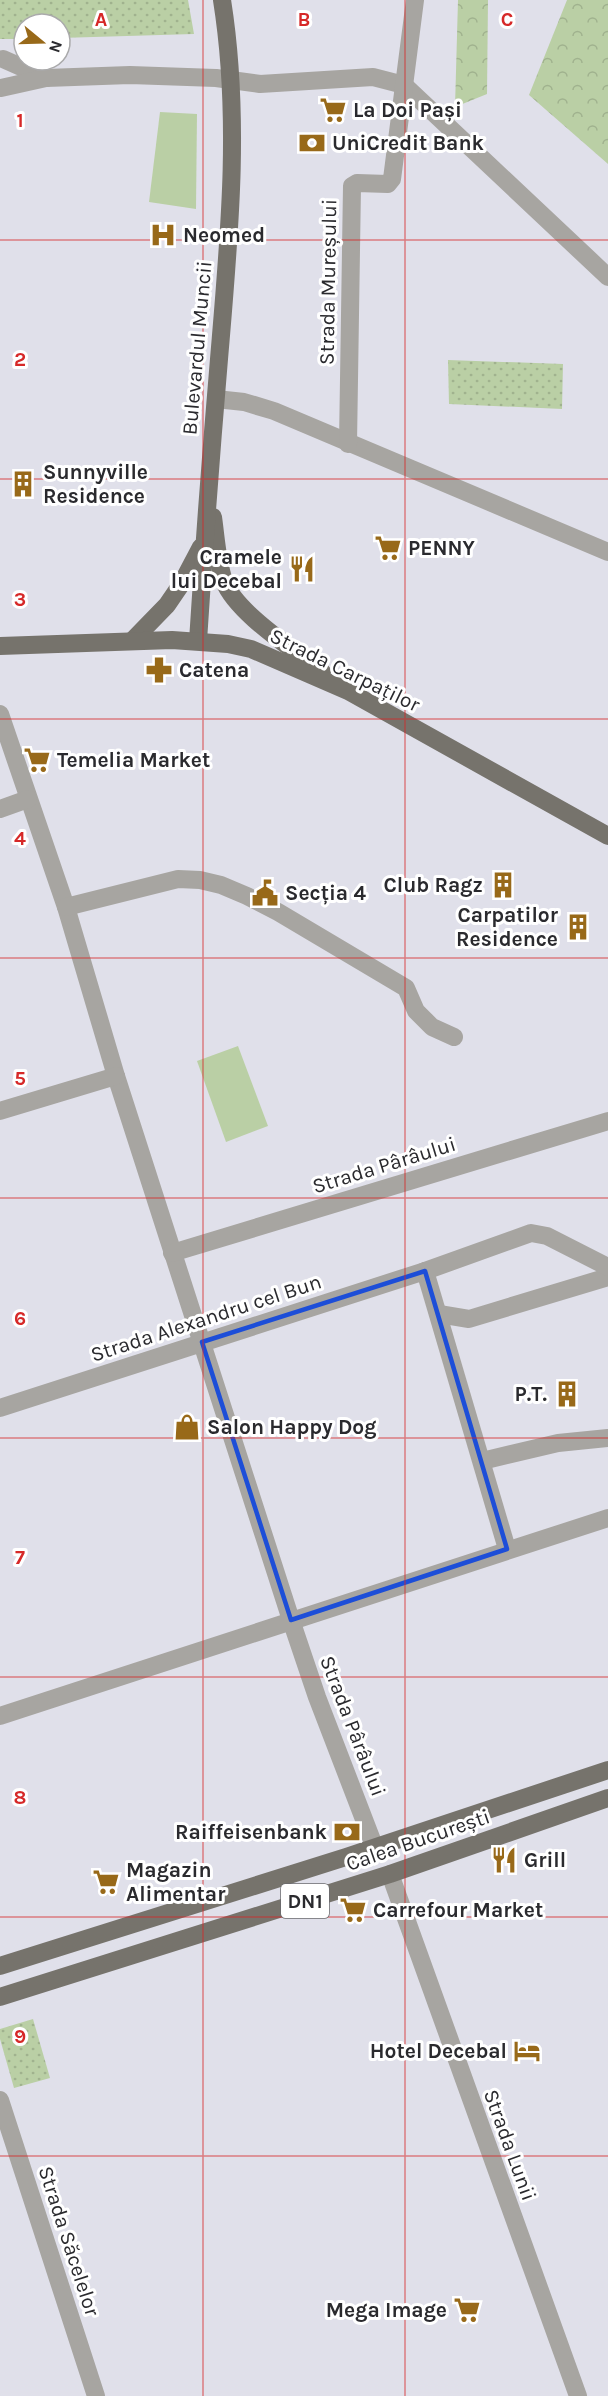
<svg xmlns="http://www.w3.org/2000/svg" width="608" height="2396" font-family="Karla,sans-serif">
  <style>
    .forest { fill: url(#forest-crowns) }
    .park { fill: url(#park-dots) }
    .garden { fill: #bacfa5 }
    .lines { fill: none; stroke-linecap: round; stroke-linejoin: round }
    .minor { stroke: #a7a5a1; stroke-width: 18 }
    .major { stroke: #76736c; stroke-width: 18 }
    .marked { fill: none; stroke: #1d4ed8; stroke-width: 4.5; stroke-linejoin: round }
    .grid { fill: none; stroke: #d62828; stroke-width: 1.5; stroke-opacity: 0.55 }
    .labels { text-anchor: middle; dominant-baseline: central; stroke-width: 6; stroke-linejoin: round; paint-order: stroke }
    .shield { fill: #fff; stroke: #6a6a6d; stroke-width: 1.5 }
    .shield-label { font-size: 20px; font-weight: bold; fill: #2a2a2e }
    .poi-label { font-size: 21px; font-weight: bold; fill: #2a2a2e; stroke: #fff; text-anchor: start }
    .street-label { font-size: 21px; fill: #2a2a2e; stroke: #fff }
    .grid-label { font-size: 20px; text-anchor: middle; font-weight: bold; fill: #d62828; stroke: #fff; stroke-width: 6; stroke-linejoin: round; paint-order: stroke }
  </style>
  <defs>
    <pattern id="forest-crowns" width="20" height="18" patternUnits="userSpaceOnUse" patternTransform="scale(1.5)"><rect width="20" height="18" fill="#bacfa5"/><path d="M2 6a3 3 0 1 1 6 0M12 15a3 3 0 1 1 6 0" fill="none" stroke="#a0b28e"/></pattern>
    <pattern id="park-dots" width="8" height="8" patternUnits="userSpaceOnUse" patternTransform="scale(1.5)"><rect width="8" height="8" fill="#bacfa5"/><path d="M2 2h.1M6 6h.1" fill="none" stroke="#a0b28e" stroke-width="1.8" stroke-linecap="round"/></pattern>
  </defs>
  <rect width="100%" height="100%" fill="#e0e0ea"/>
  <g class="forest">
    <path d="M458 0H488L487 94 455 107Z"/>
    <path d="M567 0H608V164L529 95Z"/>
  </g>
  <g class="park">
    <path d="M0 0H188L194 34 60 38V24H24V39H0Z"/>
    <path d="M448 360 563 364 562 409 449 404Z"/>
    <path d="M33 2019 50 2078 14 2088 0 2039V2029Z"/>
  </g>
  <g class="garden">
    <path d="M160 112 197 114 196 209 149 202Z"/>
    <path d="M238 1046 268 1126 226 1142 197 1061Z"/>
  </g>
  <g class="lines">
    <g class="minor">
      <path d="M3 59 46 78"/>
      <path d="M1 88 46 78 130 75 216 78 260 84 373 77 404 85 608 277"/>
      <path d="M216 399 244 402 274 411 608 552"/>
      <path d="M348 444 352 186 357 183 388 184 392 179 415 0"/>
      <path d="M0 714 66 907 116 1076 291 1620 317 1697 375 1848"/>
      <path d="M0 809 28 799"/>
      <path d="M66 907 178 879 200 880 221 885 247 896 278 912 406 988 416 1011 432 1027 454 1037"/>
      <path d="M0 1111 116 1076"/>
      <path d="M172 1253 608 1121"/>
      <path d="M425 1271 507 1549"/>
      <path d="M439 1314 469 1319 608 1277"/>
      <path d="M0 1408 425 1271 531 1233 547 1236 608 1267"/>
      <path d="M482 1461 558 1443 608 1438"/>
      <path d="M0 1716 608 1518"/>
      <path d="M390 1874 578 2396"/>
      <path d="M0 2100 96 2396"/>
    </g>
    <g class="major">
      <path d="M213 517C216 538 217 561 224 581 236 613 295 650 322 672"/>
      <path d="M132 641 167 605 182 583 201 547"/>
      <path d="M198 641C204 547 211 453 219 359 229 240 241 119 222 0"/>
      <path d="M0 646 172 640 228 644 251 649 348 691 608 836"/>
      <path d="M0 1966 346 1857 608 1770"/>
      <path d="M0 1997 390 1874 608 1798"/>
    </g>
  </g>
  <path class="marked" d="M425 1271 507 1549 291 1620 202 1342Z"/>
  <path class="grid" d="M203 0V2396M405 0V2396M0 240H608M0 479H608M0 719H608M0 958H608M0 1198H608M0 1438H608M0 1677H608M0 1917H608M0 2156H608"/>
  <defs>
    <g id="supermarket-bare" transform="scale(2.07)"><path d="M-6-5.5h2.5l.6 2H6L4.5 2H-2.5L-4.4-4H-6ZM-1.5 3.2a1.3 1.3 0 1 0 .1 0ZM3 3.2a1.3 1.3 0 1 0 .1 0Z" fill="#986919" stroke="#fff" stroke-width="2.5" paint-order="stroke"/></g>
    <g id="bank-bare" transform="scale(2.07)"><path d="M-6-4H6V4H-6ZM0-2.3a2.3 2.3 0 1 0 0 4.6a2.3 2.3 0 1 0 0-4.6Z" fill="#986919" stroke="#fff" stroke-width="2.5" paint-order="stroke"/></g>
    <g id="hospital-bare" transform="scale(2.07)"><path d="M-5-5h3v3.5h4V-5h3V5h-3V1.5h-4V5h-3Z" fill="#986919" stroke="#fff" stroke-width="2.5" paint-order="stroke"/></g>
    <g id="building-bare" transform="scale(2.07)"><path d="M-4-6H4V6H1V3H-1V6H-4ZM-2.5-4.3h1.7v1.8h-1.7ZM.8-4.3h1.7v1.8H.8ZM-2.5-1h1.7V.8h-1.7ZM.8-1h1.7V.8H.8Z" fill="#986919" stroke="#fff" stroke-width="2.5" paint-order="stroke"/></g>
    <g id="restaurant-bare" transform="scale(2.07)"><path d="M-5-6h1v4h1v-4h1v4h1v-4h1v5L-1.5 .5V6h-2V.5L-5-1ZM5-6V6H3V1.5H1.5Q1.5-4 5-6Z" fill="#986919" stroke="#fff" stroke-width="2.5" paint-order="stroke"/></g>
    <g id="pharmacy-bare" transform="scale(2.07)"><path d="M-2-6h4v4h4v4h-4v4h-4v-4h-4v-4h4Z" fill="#986919" stroke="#fff" stroke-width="2.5" paint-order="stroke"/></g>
    <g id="civic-bare" transform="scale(2.07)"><path d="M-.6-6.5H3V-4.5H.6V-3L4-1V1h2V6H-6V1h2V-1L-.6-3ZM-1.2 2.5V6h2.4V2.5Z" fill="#986919" stroke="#fff" stroke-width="2.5" paint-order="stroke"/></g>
    <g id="shop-bare" transform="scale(2.07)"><path d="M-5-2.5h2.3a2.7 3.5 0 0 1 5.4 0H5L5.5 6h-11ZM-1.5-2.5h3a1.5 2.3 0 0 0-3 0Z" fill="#986919" stroke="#fff" stroke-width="2.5" paint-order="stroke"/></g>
    <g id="hotel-bare" transform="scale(2.07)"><path d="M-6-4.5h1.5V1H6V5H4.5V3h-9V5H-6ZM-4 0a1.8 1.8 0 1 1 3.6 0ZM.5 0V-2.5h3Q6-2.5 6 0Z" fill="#986919" stroke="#fff" stroke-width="2.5" paint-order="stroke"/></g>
  </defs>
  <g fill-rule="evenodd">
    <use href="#supermarket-bare" x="333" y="110"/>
    <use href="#bank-bare" x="312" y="143"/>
    <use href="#hospital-bare" x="163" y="235"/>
    <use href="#building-bare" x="23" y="484"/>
    <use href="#supermarket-bare" x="388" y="548"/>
    <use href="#restaurant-bare" x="302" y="569"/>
    <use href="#pharmacy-bare" x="159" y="670"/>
    <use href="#supermarket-bare" x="37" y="760"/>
    <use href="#building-bare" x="503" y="885"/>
    <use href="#civic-bare" x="265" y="893"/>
    <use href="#building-bare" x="578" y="927"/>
    <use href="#building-bare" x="567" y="1394"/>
    <use href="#shop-bare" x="187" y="1427"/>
    <use href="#bank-bare" x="347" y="1832"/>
    <use href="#restaurant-bare" x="504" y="1860"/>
    <use href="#supermarket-bare" x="106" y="1882"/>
    <use href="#supermarket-bare" x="353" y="1910"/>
    <use href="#hotel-bare" x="527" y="2051"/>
    <use href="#supermarket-bare" x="467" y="2310"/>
  </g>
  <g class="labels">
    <rect class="shield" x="281" y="1884" width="48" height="34" rx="4.5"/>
    <g class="shield-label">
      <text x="305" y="1901">DN1</text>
    </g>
    <g class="poi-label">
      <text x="353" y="110">La Doi Pași</text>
      <text x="332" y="143">UniCredit Bank</text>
      <text x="183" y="235">Neomed</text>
      <text x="43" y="472">Sunnyville<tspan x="43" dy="24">Residence</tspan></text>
      <text x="408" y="548">PENNY</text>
      <text x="282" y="557" text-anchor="end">Cramele<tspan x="282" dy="24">lui Decebal</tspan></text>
      <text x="179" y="670">Catena</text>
      <text x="57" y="760">Temelia Market</text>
      <text x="483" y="885" text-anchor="end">Club Ragz</text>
      <text x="285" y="893">Secția 4</text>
      <text x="558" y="915" text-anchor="end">Carpatilor<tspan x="558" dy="24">Residence</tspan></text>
      <text x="547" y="1394" text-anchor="end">P.T.</text>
      <text x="207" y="1427">Salon Happy Dog</text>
      <text x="327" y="1832" text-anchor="end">Raiffeisenbank</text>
      <text x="524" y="1860">Grill</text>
      <text x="126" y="1870">Magazin<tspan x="126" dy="24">Alimentar</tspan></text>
      <text x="373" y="1910">Carrefour Market</text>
      <text x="507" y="2051" text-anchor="end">Hotel Decebal</text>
      <text x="447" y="2310" text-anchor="end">Mega Image</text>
    </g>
    <g class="street-label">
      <text transform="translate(328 282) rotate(-89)">Strada Mureșului</text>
      <text transform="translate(197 348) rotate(-85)">Bulevardul Muncii</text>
      <text transform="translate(345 670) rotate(26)">Strada Carpaților</text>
      <text transform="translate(384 1165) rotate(-17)">Strada Pârâului</text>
      <text transform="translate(206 1318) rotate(-18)">Strada Alexandru cel Bun</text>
      <text transform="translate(353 1726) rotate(69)">Strada Pârâului</text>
      <text transform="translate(418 1840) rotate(-19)">Calea București</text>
      <text transform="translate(510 2145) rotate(70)">Strada Lunii</text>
      <text transform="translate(69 2241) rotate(72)">Strada Săcelelor</text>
    </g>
  </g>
  <g class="grid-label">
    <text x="101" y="26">A</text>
    <text x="304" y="26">B</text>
    <text x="507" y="26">C</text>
    <text x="20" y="127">1</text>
    <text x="20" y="366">2</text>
    <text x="20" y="606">3</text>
    <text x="20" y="845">4</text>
    <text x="20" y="1085">5</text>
    <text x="20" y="1325">6</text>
    <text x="20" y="1564">7</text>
    <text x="20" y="1804">8</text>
    <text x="20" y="2043">9</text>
  </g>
  <g transform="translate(42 42) rotate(109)"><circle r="28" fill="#ffffff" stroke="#aaaaab" stroke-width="1.5"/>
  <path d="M0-4.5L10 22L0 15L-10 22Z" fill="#986919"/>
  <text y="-9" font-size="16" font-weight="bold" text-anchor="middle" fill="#2a2a2e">N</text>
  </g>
</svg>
